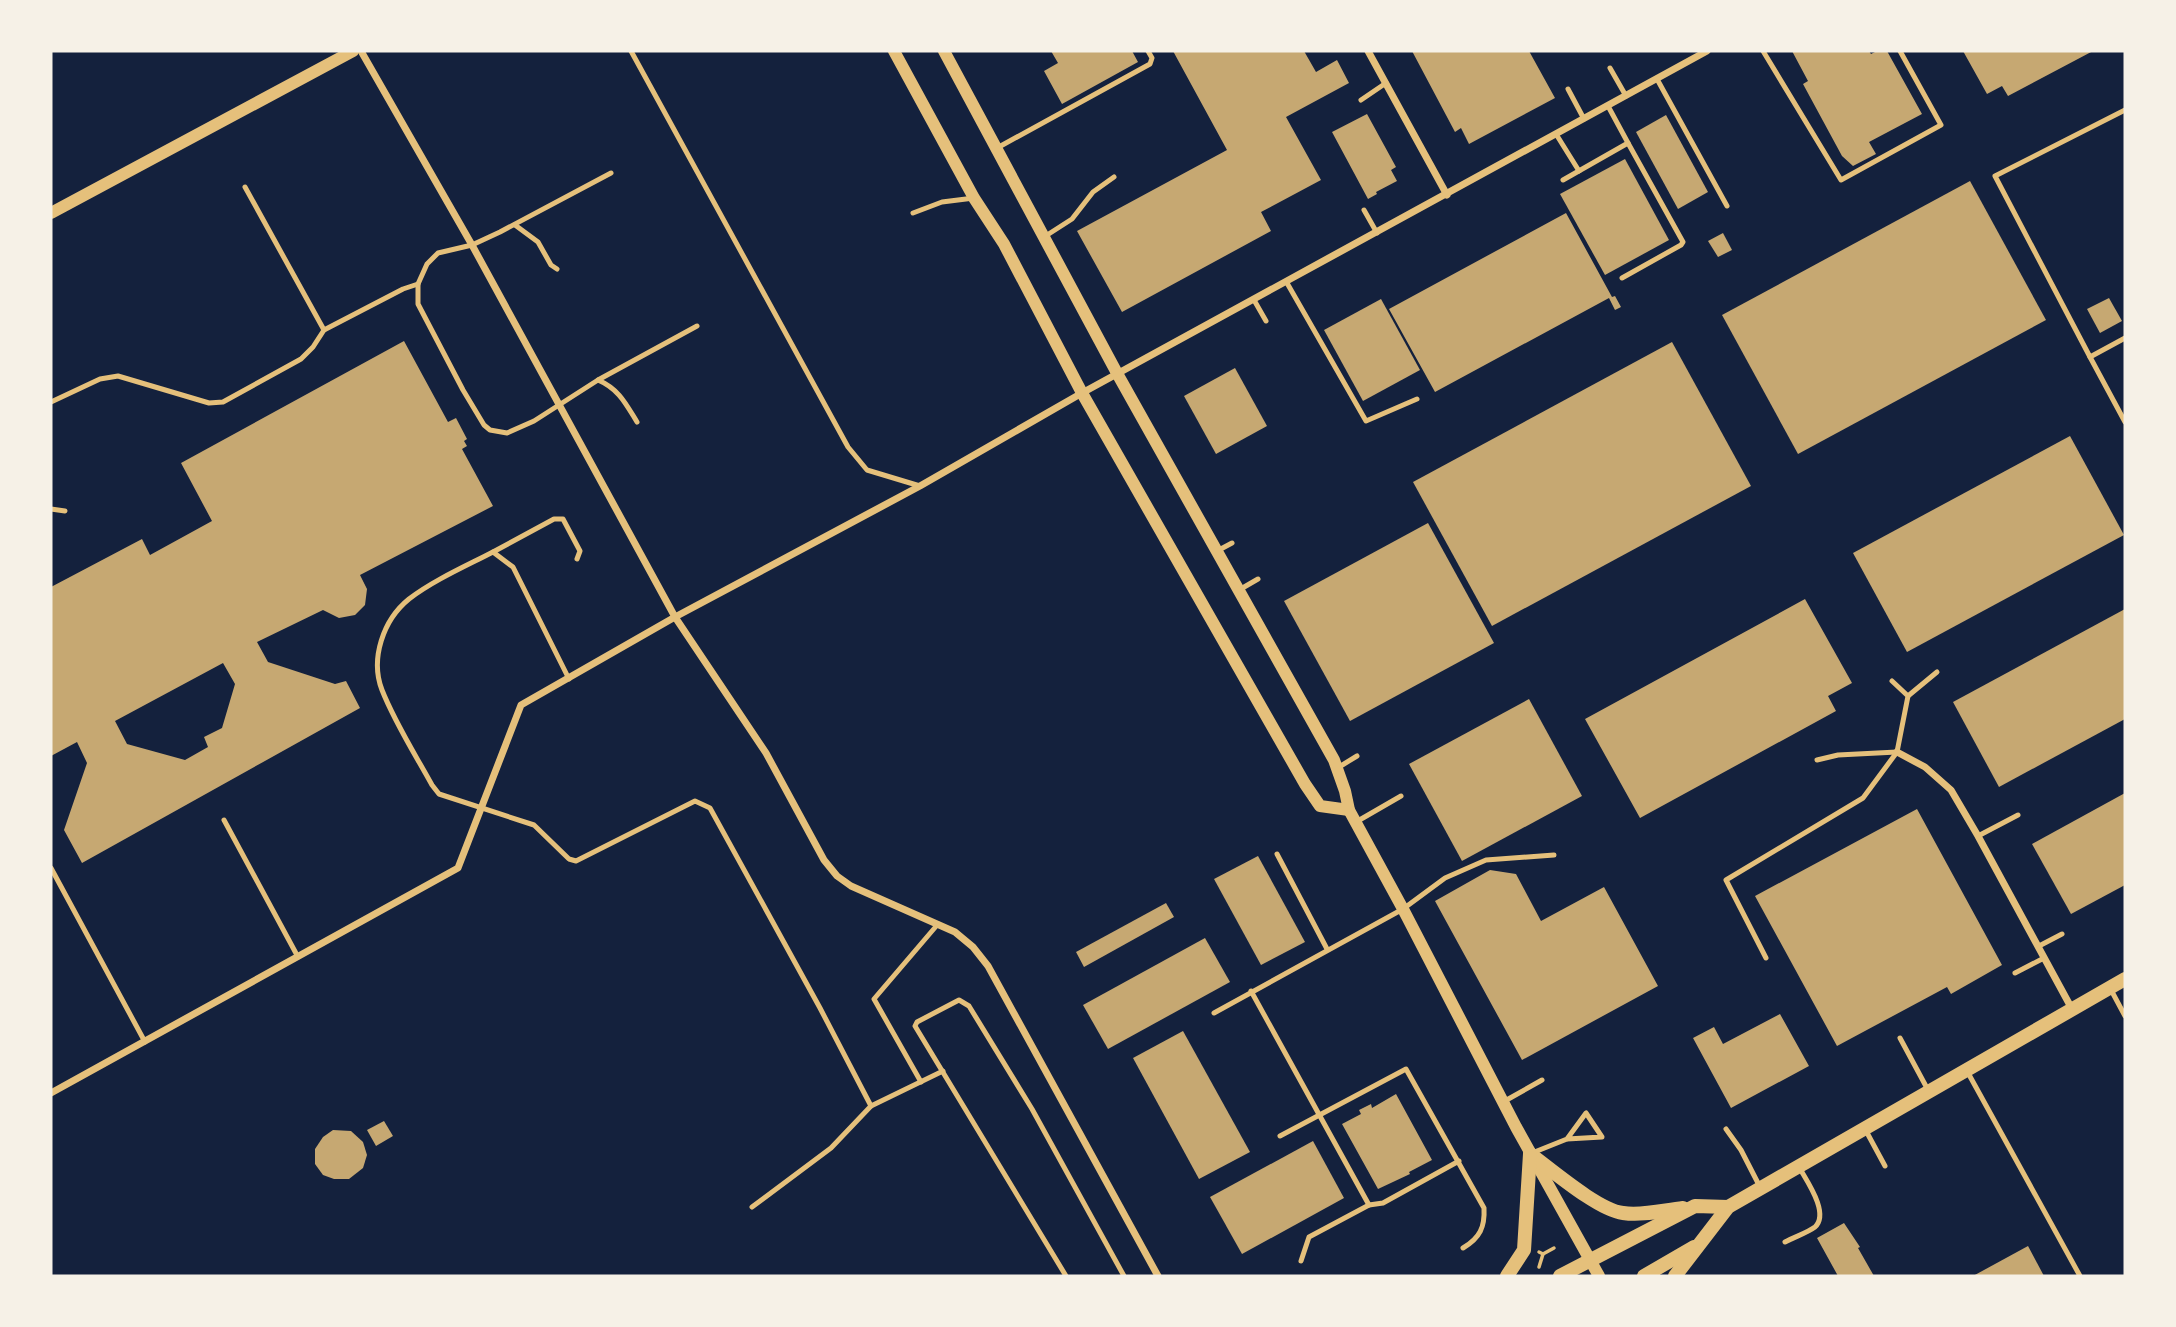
<svg xmlns="http://www.w3.org/2000/svg" width="2176" height="1327" font-family="Montserrat,sans-serif">
  <style>
    .building { fill: #c6a872; fill-rule: evenodd }
    .lines { fill: none; stroke-linecap: round; stroke-linejoin: round }
    .path { stroke: #e5c07b; stroke-width: 3.5 }
    .service { stroke: #e5c07b; stroke-width: 5 }
    .minor { stroke: #e5c07b; stroke-width: 7 }
    .tertiary { stroke: #e5c07b; stroke-width: 12 }
    .secondary { stroke: #e5c07b; stroke-width: 14 }
  </style>
  <rect width="100%" height="100%" fill="#14213d"/>
  <g class="building">
    <path d="M1051 51H1132L1138 62 1062 104 1044 71 1058 63Z"/>
    <path d="M1173 51H1304L1316 72 1337 60 1349 83 1286 117 1321 180 1261 212 1271 231 1122 312 1077 231 1227 150Z"/>
    <path d="M1412 51H1529L1555 98 1469 144 1461 128 1455 132Z"/>
    <path d="M1792 51H1869L1871 54 1877 51H1887L1922 114 1869 142 1876 154 1853 166 1842 156 1803 84 1808 81Z"/>
    <path d="M1963 51H2093L2008 96 2002 86 1987 94Z"/>
    <path d="M1367 114 1396 167 1391 170 1397 181 1376 192 1377 194 1368 199 1332 132Z"/>
    <path d="M1666 115 1708 192 1678 209 1636 132Z"/>
    <path d="M1625 159 1669 240 1605 275 1560 194Z"/>
    <path d="M1970 181 2046 320 1798 454 1722 315Z"/>
    <path d="M1566 213 1612 297 1615 296 1621 307 1615 310 1609 298 1435 392 1389 309Z"/>
    <path d="M1723 233 1732 250 1718 257 1708 241Z"/>
    <path d="M2109 298 2122 321 2100 333 2087 309Z"/>
    <path d="M1381 299 1420 370 1363 401 1324 330Z"/>
    <path d="M404 341 448 422 456 418 467 439 464 441 467 446 462 449 493 506 360 575 367 589 365 605 355 615 339 618 323 610 257 642 268 662 335 684 346 681 360 708 82 863 64 830 87 763 77 742 51 756V587L142 539 150 555 212 521 181 463ZM223 663 235 684 222 728 204 737 208 747 185 760 127 744 115 721Z"/>
    <path d="M1672 342 1751 486 1492 626 1413 482Z"/>
    <path d="M1235 368 1267 426 1216 454 1184 396Z"/>
    <path d="M2070 436 2124 535 1907 652 1853 553Z"/>
    <path d="M1428 523 1494 643 1350 721 1284 601Z"/>
    <path d="M1805 599 1852 683 1828 696 1836 711 1640 818 1585 719Z"/>
    <path d="M2125 609V719L1999 787 1953 702Z"/>
    <path d="M1529 699 1582 796 1462 861 1409 764Z"/>
    <path d="M2125 793V885L2071 914 2032 844Z"/>
    <path d="M1917 809 2002 965 1951 994 1947 987 1837 1046 1755 896Z"/>
    <path d="M1258 856 1305 942 1261 965 1214 879Z"/>
    <path d="M1490 870 1516 874 1541 921 1604 887 1658 986 1522 1060 1435 901Z"/>
    <path d="M1166 903 1174 917 1084 967 1076 952Z"/>
    <path d="M1205 938 1230 982 1108 1049 1083 1005Z"/>
    <path d="M1780 1014 1809 1066 1731 1108 1693 1038 1714 1027 1723 1044Z"/>
    <path d="M1183 1031 1250 1152 1199 1179 1133 1058Z"/>
    <path d="M1396 1094 1432 1160 1409 1172 1410 1174 1378 1189 1342 1124 1361 1114 1359 1110 1371 1104 1372 1108Z"/>
    <path d="M384 1121 393 1136 376 1146 367 1130Z"/>
    <path d="M333 1130 351 1131 363 1142 367 1155 363 1168 349 1179H334L323 1175 315 1164V1149L323 1137Z"/>
    <path d="M1313 1141 1344 1198 1242 1254 1210 1197Z"/>
    <path d="M1844 1223 1860 1247 1858 1248 1874 1276H1838L1817 1238Z"/>
    <path d="M2028 1246 2044 1276H1973Z"/>
  </g>
  <g class="lines">
    <g class="path">
      <path d="M1539 1252 1543 1254 1554 1248"/>
      <path d="M1539 1267 1543 1254"/>
    </g>
    <g class="service">
      <path d="M631 51 848 447 867 470 920 486"/>
      <path d="M1763 51 1841 180 1941 125 1900 51"/>
      <path d="M1610 68 1626 96"/>
      <path d="M1657 79 1727 206"/>
      <path d="M1568 89 1584 119"/>
      <path d="M1361 100 1386 83"/>
      <path d="M2125 110 1995 176 2090 357 2125 338"/>
      <path d="M1556 134 1579 171"/>
      <path d="M997 148 1150 64 1152 58 1148 51"/>
      <path d="M611 173 500 232 472 245 438 253 427 264 418 284V304L463 390 484 425 490 430 507 433 534 421 598 380 697 326"/>
      <path d="M1563 180 1628 143 1608 106"/>
      <path d="M245 187 324 330"/>
      <path d="M1364 210 1377 233"/>
      <path d="M913 213 942 202 974 198"/>
      <path d="M515 225 538 242 551 265 557 269"/>
      <path d="M1044 237 1072 219 1093 192 1114 177"/>
      <path d="M1622 278 1681 245 1683 242 1628 143"/>
      <path d="M1287 283 1366 421 1417 399"/>
      <path d="M1254 300 1266 321"/>
      <path d="M2090 357 2125 422"/>
      <path d="M598 380C619 389 626 404 637 422"/>
      <path d="M51 402 100 379 118 376 209 403 223 402 301 359 313 347 324 330 403 289 418 284"/>
      <path d="M51 509 65 511"/>
      <path d="M1217 551 1232 543"/>
      <path d="M493 552 554 519H563L580 551 577 559"/>
      <path d="M1239 590 1258 579"/>
      <path d="M569 679 513 567 493 552C466 566 434 580 409 599 383 620 370 659 382 690 395 723 415 754 432 785L439 794 534 825 569 859 576 861 695 801 710 808 820 1008 871 1106 943 1071"/>
      <path d="M1908 696 1937 672"/>
      <path d="M1817 760 1838 755 1897 752"/>
      <path d="M1339 767 1357 756"/>
      <path d="M224 820 298 957"/>
      <path d="M1356 822 1401 796"/>
      <path d="M1978 836 2018 815"/>
      <path d="M1277 854 1327 949"/>
      <path d="M51 868 145 1042"/>
      <path d="M2039 946 2062 934"/>
      <path d="M1766 958 1726 880 1863 798 1897 752 1908 696 1892 681"/>
      <path d="M2015 973 2044 958"/>
      <path d="M2110 988 2125 1016"/>
      <path d="M1251 991 1369 1205"/>
      <path d="M1214 1013 1403 909 1445 878 1486 860 1554 855"/>
      <path d="M1900 1038 1928 1090"/>
      <path d="M1967 1071 2080 1276"/>
      <path d="M921 1082 874 999 938 924"/>
      <path d="M1503 1102 1542 1080"/>
      <path d="M1726 1129 1741 1150 1760 1187"/>
      <path d="M1865 1129 1885 1166"/>
      <path d="M1280 1136 1406 1069 1484 1208C1485 1227 1480 1238 1463 1248"/>
      <path d="M1532 1153 1567 1139 1602 1137 1586 1113 1567 1139"/>
      <path d="M752 1207 831 1148 871 1106"/>
      <path d="M1785 1242C1794 1237 1807 1233 1815 1227 1830 1213 1806 1180 1799 1167"/>
      <path d="M1301 1261 1309 1237 1369 1205 1383 1203 1459 1161"/>
      <path d="M1066 1276 915 1026 917 1022 959 1000 969 1006 1032 1109 1124 1276"/>
    </g>
    <g class="minor">
      <path d="M361 51 472 245 675 617 766 753 824 860 837 876 851 886 955 932 973 947 988 966 1158 1276"/>
      <path d="M1368 51 1447 195"/>
      <path d="M1897 752 1925 767 1951 790 1978 836 2072 1009"/>
      <path d="M51 1093 458 868 521 705 675 617 920 486 1082 393 1707 51"/>
    </g>
    <g class="tertiary">
      <path d="M894 51 974 198 1004 244 1082 393 1305 784 1320 806 1349 810"/>
      <path d="M944 51 1118 375 1334 760 1345 791 1349 810 1403 909 1516 1127 1599 1276"/>
      <path d="M51 213 353 51"/>
    </g>
    <g class="secondary">
      <path d="M1530 1154C1552 1170 1598 1210 1623 1213 1643 1216 1664 1210 1683 1208"/>
      <path d="M1507 1276 1524 1250 1530 1154"/>
      <path d="M1560 1276 1695 1206 1728 1207"/>
      <path d="M1644 1276 1694 1247"/>
      <path d="M1675 1276 1728 1207 2125 979"/>
    </g>
  </g>
  <rect width="2176" height="1327" fill="none" stroke="#f6f1e7" stroke-width="105"/>
</svg>
